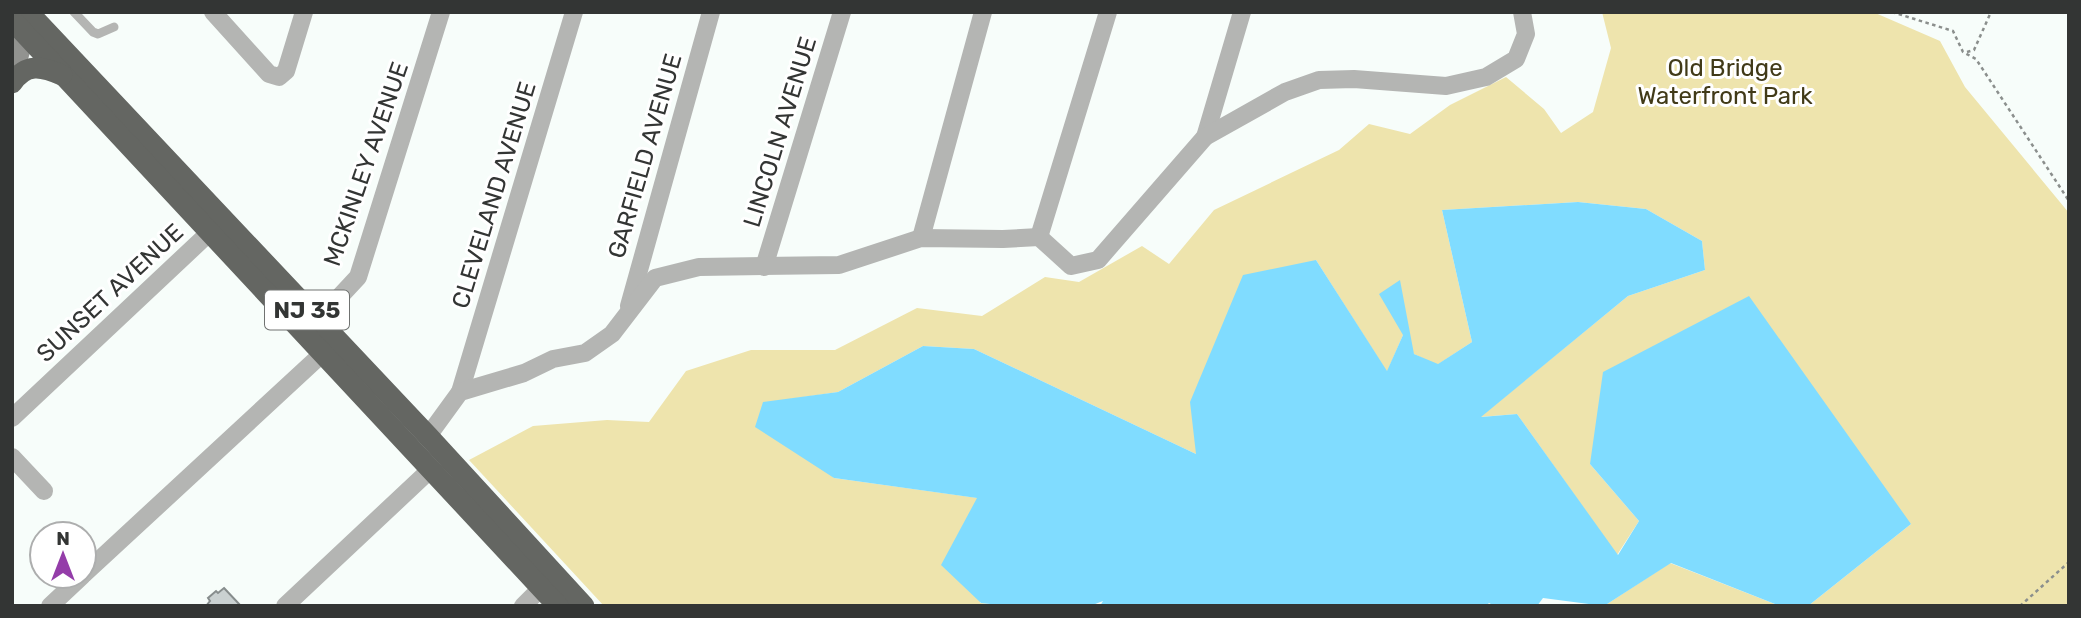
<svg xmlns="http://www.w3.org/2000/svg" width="2081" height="618" font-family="Rubik,sans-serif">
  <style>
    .green { fill: #eee4ad }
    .water { fill: #80dcff }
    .building { fill: #cad1d1; stroke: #878d8d; stroke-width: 2 }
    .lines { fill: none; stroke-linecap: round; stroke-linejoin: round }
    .path { stroke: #8b8f8d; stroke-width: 2.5; stroke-dasharray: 3.5 3.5; stroke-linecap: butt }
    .lane { stroke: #b4b5b3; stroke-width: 9 }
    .street { stroke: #b4b5b3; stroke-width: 18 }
    .secondary { stroke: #929390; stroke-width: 21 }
    .highway { stroke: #646662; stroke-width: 21 }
    .labels { text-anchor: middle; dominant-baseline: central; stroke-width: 6; stroke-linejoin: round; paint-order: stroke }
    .shield { fill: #fff; stroke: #707271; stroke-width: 2 }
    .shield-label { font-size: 23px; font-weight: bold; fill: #333534 }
    .park-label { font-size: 24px; fill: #413a18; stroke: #fff }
    .street-label { font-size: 24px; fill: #333534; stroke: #fff }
  </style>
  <rect width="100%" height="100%" fill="#f7fdfa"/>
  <g class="green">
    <path d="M1602 12H1873L1940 41 1965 87 2069 213V606H1808L1911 524 1590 464 1639 521 1617 555 1517 414 1480 417 1628 296 1705 270 1702 241 1646 209 1578 202 1442 210 1472 342 1437 365 1414 354 1403 335 1387 372 1316 260 1196 454 974 349 923 346 838 392 763 403 834 478 978 498 980 603 1008 606H604L469 460 533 426 607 420 649 422 686 371 751 350H835L917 308 982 316 1045 277 1079 282 1142 246 1169 264 1214 210 1339 150 1369 124 1410 134 1450 105 1506 77 1544 109 1561 133 1593 112 1611 48Z"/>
    <path d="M1670 563 1780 606H1604Z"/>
  </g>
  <path class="water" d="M1578 202 1646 209 1702 241 1705 270 1628 296 1481 417 1517 414 1618 555 1639 521 1590 464 1603 372 1749 296 1911 524 1808 606H1780L1671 563 1604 606 1543 598 1537 606H1495L1489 603 1486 606H1100L1103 601 1090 606H1008L981 603 941 565 977 498 834 478 755 427 763 402 838 392 923 346 974 349 1196 454 1190 402 1243 275 1316 260 1387 371 1403 335 1379 294 1400 280 1414 354 1438 364 1472 342 1442 210Z"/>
  <path class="building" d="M224 588 241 606H206L210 601 208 598 216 591 218 593Z"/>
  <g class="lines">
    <g class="path">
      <path d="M1892 12 1953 31 1963 52 1976 59 2069 201"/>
      <path d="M1967 52 1974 50 1991 12"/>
      <path d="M2020 606 2069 562"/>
    </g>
    <path class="lane" d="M74 12 93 32 98 34 114 27"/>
    <g class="street">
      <path d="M213 12 269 74 279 77 286 71 304 12"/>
      <path d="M1205 137 1242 12"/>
      <path d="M1039 237 1108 12"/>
      <path d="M921 238 983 12"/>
      <path d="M764 267 842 12"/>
      <path d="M629 306 711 12"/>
      <path d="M317 321 358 277 441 12"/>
      <path d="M460 392 574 12"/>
      <path d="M12 418 210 232"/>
      <path d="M428 436 460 392 524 373 553 359 585 353 612 334 655 278 699 267 839 265 921 238 1003 239 1039 237 1071 266 1098 260 1205 137 1285 92 1319 80 1354 79 1446 86 1486 77 1516 59 1526 34 1522 12"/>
      <path d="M12 457 44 491"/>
      <path d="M84 574 323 353"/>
      <path d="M50 606 82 576"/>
      <path d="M285 606 431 469"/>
      <path d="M523 606 541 588"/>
    </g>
    <path class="secondary" d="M12 77 29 18"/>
    <g class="highway">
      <path d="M28 12 428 436 584 606"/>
      <path d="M12 20 558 606"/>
      <path d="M12 83C26 63 41 66 62 75"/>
    </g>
  </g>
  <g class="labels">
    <rect class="shield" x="265" y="290.5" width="84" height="39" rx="5"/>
    <g class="shield-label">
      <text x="307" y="310">NJ 35</text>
    </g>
    <g class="park-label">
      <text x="1725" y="68">Old Bridge<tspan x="1725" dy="28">Waterfront Park</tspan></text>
    </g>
    <g class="street-label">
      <text transform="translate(780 132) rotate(-73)">LINCOLN AVENUE</text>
      <text transform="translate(645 156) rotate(-74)">GARFIELD AVENUE</text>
      <text transform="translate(366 164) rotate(-71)">MCKINLEY AVENUE</text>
      <text transform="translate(494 195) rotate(-73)">CLEVELAND AVENUE</text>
      <text transform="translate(110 293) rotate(-43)">SUNSET AVENUE</text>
    </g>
  </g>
  <rect width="2081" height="618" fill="none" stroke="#333534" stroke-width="28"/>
  <g transform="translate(63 555)"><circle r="33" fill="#ffffff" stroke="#adaeae" stroke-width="2"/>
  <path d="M0-5L12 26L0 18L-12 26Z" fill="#943da9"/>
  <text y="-10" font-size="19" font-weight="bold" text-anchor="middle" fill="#333534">N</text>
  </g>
</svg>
